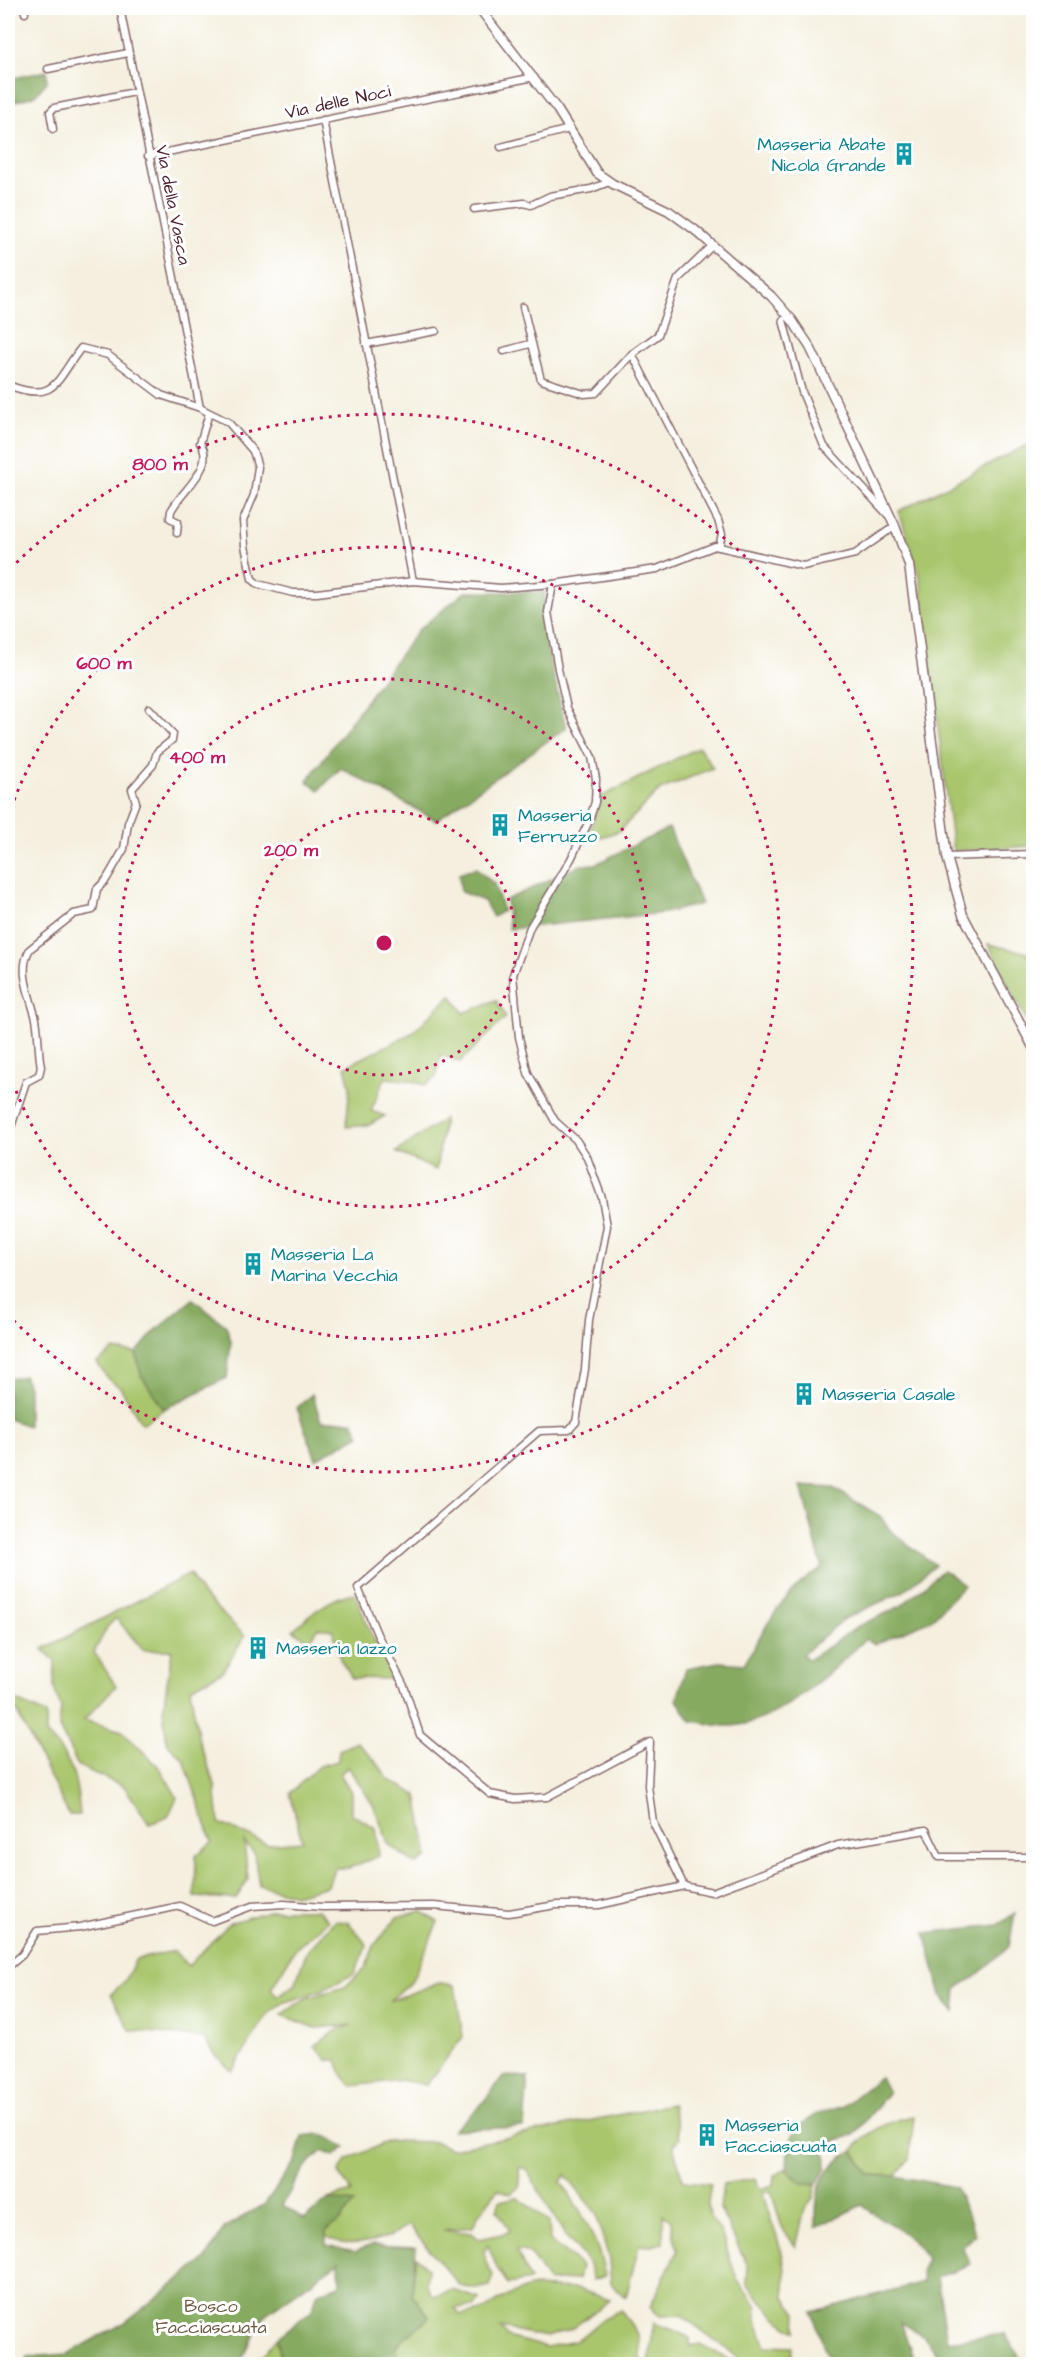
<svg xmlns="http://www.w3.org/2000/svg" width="1041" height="2372" font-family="'Architects Daughter',sans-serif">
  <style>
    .green { fill: #a9c66d; stroke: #7a724c; stroke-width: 1.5 }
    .forest { fill: #86ab60; stroke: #686546; stroke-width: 1.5 }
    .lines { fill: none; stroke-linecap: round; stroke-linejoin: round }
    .minor-casing { stroke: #86686a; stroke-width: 9 }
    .major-casing { stroke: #86686a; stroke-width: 11 }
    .minor { stroke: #fff; stroke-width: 6 }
    .major { stroke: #fff; stroke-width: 8 }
    .ring { fill: none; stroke: #c2185b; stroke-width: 3; stroke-dasharray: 3 6 }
    .labels { text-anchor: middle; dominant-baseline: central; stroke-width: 6; stroke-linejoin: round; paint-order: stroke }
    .street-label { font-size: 18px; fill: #4a1f2b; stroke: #fff }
    .culture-label { font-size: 18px; fill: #0d838f; stroke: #fff; text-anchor: start }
    .park-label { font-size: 18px; fill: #6b5942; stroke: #fff }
    .centre { fill: #c2185b; stroke: #fff; stroke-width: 3 }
    .ring-label { font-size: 18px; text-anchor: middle; font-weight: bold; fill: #c2185b; stroke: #fff; stroke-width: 6; stroke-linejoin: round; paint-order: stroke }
  </style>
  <rect width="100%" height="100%" fill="#fff"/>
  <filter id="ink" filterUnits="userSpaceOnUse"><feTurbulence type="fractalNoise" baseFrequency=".0167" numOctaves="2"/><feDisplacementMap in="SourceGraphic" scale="12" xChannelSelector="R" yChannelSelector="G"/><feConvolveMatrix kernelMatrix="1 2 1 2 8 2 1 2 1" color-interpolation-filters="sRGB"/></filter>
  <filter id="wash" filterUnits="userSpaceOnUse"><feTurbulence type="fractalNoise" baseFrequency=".008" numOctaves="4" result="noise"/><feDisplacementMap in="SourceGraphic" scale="24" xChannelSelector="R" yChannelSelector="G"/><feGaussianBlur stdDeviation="1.35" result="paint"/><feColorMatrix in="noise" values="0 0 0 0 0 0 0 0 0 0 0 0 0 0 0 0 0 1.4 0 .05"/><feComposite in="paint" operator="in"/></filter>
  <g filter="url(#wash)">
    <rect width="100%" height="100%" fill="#f4efde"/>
    <g class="green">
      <path d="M931 8H1006L933 19Z"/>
      <path d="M1033 442V846L953 851 920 578 899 511Z"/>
      <path d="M699 747 713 768 660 790 619 831 586 842 601 797Z"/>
      <path d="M988 944 1033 954V1033Z"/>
      <path d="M451 995 464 1013 496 1000 506 1017 460 1062 441 1055 436 1077 426 1085 408 1080 385 1078 371 1111 385 1116 369 1125 346 1127 350 1086 345 1067 412 1033Z"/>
      <path d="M444 1119 436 1170 396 1152Z"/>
      <path d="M114 1350 136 1353 141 1375 164 1409 142 1424 120 1387 108 1379 97 1363Z"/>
      <path d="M190 1574 201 1593 245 1636 222 1672 190 1688 199 1741 215 1785 219 1823 267 1844 302 1841 290 1793 319 1766 338 1761 339 1750 357 1742 378 1764 388 1779 417 1795 428 1857 416 1864 389 1845 374 1806 348 1767 340 1774 351 1792V1814L376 1828 379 1856 349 1868H334L328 1886 295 1895 259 1885 254 1853 244 1842 248 1879 236 1899 195 1897 196 1856 212 1842 184 1760 167 1743 163 1710 172 1650H143L116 1618 108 1626 94 1652 116 1686 84 1720 122 1731 160 1768 177 1797 168 1817 149 1824 125 1787 78 1766 59 1727 61 1708 54 1688 55 1661 43 1649Z"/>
      <path d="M355 1593 371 1634 396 1679 352 1678 340 1659 333 1630 318 1628 310 1641 293 1630C310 1614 332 1596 355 1593Z"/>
      <path d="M10 1698 46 1714V1734C74 1761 76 1776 80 1815H69Z"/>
      <path d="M272 1910H318L328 1921 295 1949 271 1989 278 1996 295 1985 306 1953 335 1920 349 1923 367 1945 354 1974 322 1990 283 2003 267 2015 232 2071 213 2053 204 2038 130 2030 111 1994 125 1981 136 1959 174 1951 188 1966 230 1923Z"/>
      <path d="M421 1911 438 1922 411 1982 389 2001 439 1983 455 1985 463 2037C449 2052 440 2070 426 2085L401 2080 352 2086 343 2076 337 2060H327L315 2046 337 2030 352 2025 316 2028 282 2015 304 1999 345 1987 366 1967 374 1946 397 1917Z"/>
      <path d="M672 2104 680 2138 673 2145 683 2181 711 2184 708 2203 710 2217 721 2232 737 2280 757 2306 756 2319 766 2346 793 2347 791 2361 796 2364H747L681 2315 660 2316 650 2307 677 2251 671 2220 663 2214V2243L651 2246 639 2245 626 2297 611 2283 609 2260 596 2213 565 2175 561 2182C581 2211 599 2241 605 2276L593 2280 588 2262 565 2235 526 2169 519 2167 520 2186 511 2194 498 2189 477 2217 473 2227 443 2230 472 2233 479 2239 506 2233 510 2230 497 2210 500 2201 517 2197 549 2222 550 2241 581 2266 578 2279 549 2282C540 2271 531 2247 517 2251L530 2280 508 2284 497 2268 488 2245 484 2251 486 2263 493 2275 489 2286 476 2289 460 2286 409 2225C389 2240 348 2251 326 2236V2231L353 2204 329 2199 352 2192 339 2173 346 2160 389 2141 436 2142 451 2149Z"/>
      <path d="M914 2116 909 2160 895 2176 869 2175 853 2150C867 2131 891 2120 914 2116Z"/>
      <path d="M785 2169 802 2183 816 2185 813 2198 805 2208 796 2247 782 2228 771 2191 763 2193C771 2231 791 2256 784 2296L797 2313 796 2331C775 2320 761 2301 747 2283L748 2266 720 2209 723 2184 756 2179 760 2189 773 2185 774 2176Z"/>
      <path d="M416 2256 428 2270 426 2283 433 2296 453 2290 480 2299 474 2307 455 2308 460 2315 483 2311 501 2299 529 2287 578 2289 610 2300 571 2329 547 2337 501 2328 507 2337 546 2347 576 2341 604 2318 621 2310 638 2335 641 2364H400L395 2347 429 2317 412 2294Z"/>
      <path d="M654 2323C668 2330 679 2329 690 2339V2346L700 2344 736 2364H649Z"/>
      <path d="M277 2338 282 2364H255Z"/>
    </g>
    <g class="forest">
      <path d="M47 71V82L34 96 13 102 9 79Z"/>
      <path d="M465 592H545L544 637 566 728 436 820 341 768 319 790 307 781 418 630Z"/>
      <path d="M669 828 701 904 664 913 509 929 506 900 581 865 596 864Z"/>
      <path d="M476 868 494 884 503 911 493 917 484 901 461 892 459 874Z"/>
      <path d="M193 1299 226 1326 231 1341 227 1378 164 1409 141 1375 136 1353 155 1331Z"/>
      <path d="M24 1376 28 1387V1426L8 1419V1379Z"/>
      <path d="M312 1394 321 1421H353L360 1435 316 1459 297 1408Z"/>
      <path d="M801 1486 833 1488 880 1516 891 1531 935 1565 904 1591 844 1619 802 1655 808 1660 859 1626 901 1606 943 1570 964 1585 931 1620 875 1644 866 1639C832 1670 781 1723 732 1726 719 1727 704 1722 691 1721L677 1700 686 1668 720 1662 744 1664C765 1628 784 1589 822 1568Z"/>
      <path d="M1015 1913 1009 1946 975 1977 957 1988 955 2012 941 1995 925 1933 998 1925Z"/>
      <path d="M504 2076 528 2077 524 2127 453 2130 480 2106Z"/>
      <path d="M880 2077 888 2093 854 2135 837 2140 825 2147 826 2168 816 2185 802 2183 787 2170 788 2148 795 2130 818 2113 842 2107Z"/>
      <path d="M321 2134 346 2147 334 2156 322 2151 303 2169 282 2205 304 2219 329 2199 354 2203 340 2221 326 2231V2245L355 2251 372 2245 416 2247 412 2294 429 2317 395 2347 400 2364H282L277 2338 312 2310 318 2292 340 2285 339 2262 266 2314 239 2364H29L27 2357 68 2354 124 2323 206 2259 225 2227 265 2204 295 2161 302 2136Z"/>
      <path d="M853 2150 869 2175 895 2176 955 2187 976 2234 962 2248 971 2264 937 2277 947 2341 1005 2334 1023 2363 1033 2360V2364H969L979 2356 941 2358 922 2335 901 2322 915 2364H830L812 2312 923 2282 921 2272 927 2259C908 2228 888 2226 862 2205L816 2227C816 2187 818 2172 853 2150Z"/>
    </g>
  </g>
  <g filter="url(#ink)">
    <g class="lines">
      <g class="minor-casing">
        <g id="minor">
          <path d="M24 8 25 13"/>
          <path d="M120 8 200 408"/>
          <path d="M48 69 128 53"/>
          <path d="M323 120 413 581"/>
          <path d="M53 129 50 112 54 108 135 92"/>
          <path d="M501 147 569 129"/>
          <path d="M148 156 534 77"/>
          <path d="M474 209 524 203 531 205 550 196 591 189 609 182"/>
          <path d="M523 307 541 380 584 394 596 393 632 354 658 335 678 279 713 245"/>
          <path d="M783 320 802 392 824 446 888 515"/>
          <path d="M366 344 436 331"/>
          <path d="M504 351 530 344"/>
          <path d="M632 354 718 520 722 534 719 547"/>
          <path d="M8 385C56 404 56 380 81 348L108 355 161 395 200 408 228 422 253 451 258 467 254 495 243 521 245 546 252 579 258 584 293 593H317L413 581 501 588 553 584 657 569 715 546 803 566 855 554 895 526"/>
          <path d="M177 533 178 522 170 518 171 511C182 490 217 466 200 443L209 413"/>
          <path d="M553 584 548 612 558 669 567 708 592 757 596 779 595 802 589 821 571 859 530 927 513 975 519 1037 528 1073 555 1121 576 1140 587 1157 602 1198 607 1226 589 1320 585 1369 576 1422 569 1430 539 1431 358 1588 377 1634 404 1686 420 1735 490 1794 515 1799 547 1797 650 1742 648 1786 653 1822 684 1886"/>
          <path d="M947 857 1034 854"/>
          <path d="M10 1130 26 1082 39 1075 41 1067C38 1052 39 1035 36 1019 31 998 17 970 30 949L74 914 93 910 97 889 106 880 124 849 128 823 136 802 132 789 153 765 157 752 172 740 173 734 149 708"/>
          <path d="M8 1967 22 1955 37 1931 80 1927 180 1906 212 1921 252 1906 284 1904 322 1907 434 1906 509 1913 556 1905H599L684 1886 712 1892 838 1845 926 1830 939 1857H1034"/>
        </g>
      </g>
      <g class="major-casing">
        <path id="major" d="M479 8 557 109 597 173 613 184 669 211 695 230 771 296 792 320 810 347 895 526 909 565 947 857 963 915 1034 1049"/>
      </g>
      <use href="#minor" class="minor"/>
      <use href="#major" class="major"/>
    </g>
  </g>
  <g class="ring">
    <circle cx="384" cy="943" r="132"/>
    <circle cx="384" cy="943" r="264"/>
    <path d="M8 817A396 396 0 1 1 8 1069"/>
    <path d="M10 569A529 529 0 1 1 10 1317"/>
  </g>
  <defs>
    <g id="building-bare" transform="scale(1.8)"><path d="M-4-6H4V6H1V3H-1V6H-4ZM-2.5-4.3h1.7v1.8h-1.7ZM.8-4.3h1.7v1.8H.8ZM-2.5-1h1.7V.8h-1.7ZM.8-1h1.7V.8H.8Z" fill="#0f9aa8" stroke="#fff" stroke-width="2.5" paint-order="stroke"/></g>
  </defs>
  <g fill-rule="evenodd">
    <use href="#building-bare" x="904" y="154"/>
    <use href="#building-bare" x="500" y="825"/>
    <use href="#building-bare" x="253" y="1264"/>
    <use href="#building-bare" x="804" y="1394"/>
    <use href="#building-bare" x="258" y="1648"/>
    <use href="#building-bare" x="707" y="2135"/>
  </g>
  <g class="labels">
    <g class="street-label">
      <text transform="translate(338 102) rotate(-12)">Via delle Noci</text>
      <text transform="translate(173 205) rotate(79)">Via della Vasca</text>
    </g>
    <g class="culture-label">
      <text x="886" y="144" text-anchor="end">Masseria Abate<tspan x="886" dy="21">Nicola Grande</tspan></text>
      <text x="518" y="815">Masseria<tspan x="518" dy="21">Ferruzzo</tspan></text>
      <text x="271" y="1254">Masseria La<tspan x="271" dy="21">Marina Vecchia</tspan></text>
      <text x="822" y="1394">Masseria Casale</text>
      <text x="276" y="1648">Masseria Iazzo</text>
      <text x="725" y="2125">Masseria<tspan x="725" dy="21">Facciascuata</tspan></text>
    </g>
    <g class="park-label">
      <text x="211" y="2306">Bosco<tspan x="211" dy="21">Facciascuata</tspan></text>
    </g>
  </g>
  <circle cx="384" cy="943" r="9" class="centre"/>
  <g class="ring-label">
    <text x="160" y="470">800 m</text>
    <text x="104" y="669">600 m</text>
    <text x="197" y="763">400 m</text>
    <text x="291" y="856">200 m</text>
  </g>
  <rect width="1041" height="2372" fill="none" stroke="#fff" stroke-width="30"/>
</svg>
